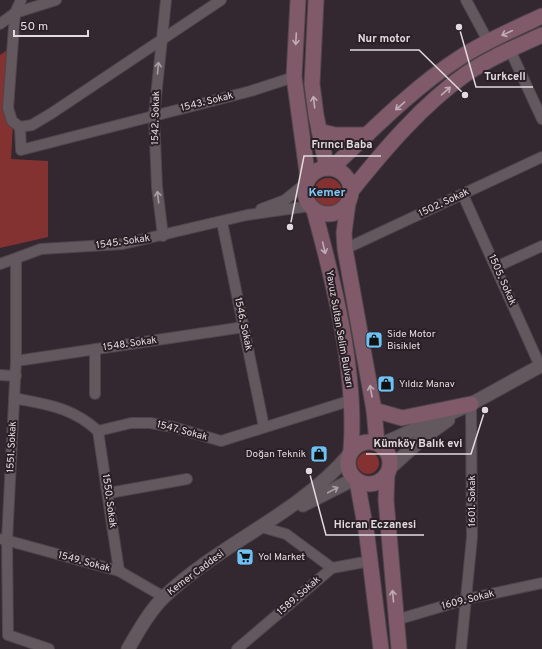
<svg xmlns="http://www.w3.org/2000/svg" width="542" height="649" font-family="Overpass,sans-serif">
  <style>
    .grass { fill: #843131 }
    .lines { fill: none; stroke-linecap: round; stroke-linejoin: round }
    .minor-casing { stroke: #4e454b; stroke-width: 12 }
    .tertiary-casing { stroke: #4e454b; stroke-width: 15 }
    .secondary-casing { stroke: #4e454b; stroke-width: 17 }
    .minor { stroke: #64585f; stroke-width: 10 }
    .tertiary { stroke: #64585f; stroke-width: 13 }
    .secondary { stroke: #815a69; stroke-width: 15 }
    .oneway { stroke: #bfadb5 }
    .oneway2 { stroke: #a9a0a5 }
    .labels { text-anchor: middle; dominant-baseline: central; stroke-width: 4; stroke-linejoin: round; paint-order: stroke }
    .street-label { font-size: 10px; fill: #e1dade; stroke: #291f25 }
    .poi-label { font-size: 10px; fill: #e1dade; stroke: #291f25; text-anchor: start }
    .quarter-label { font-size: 12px; font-weight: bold; fill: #7dc9f7; stroke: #291f25 }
    .leader { fill: none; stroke: #e1dade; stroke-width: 1.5 }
    .callout-dot { fill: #e1dade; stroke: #291f25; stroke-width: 1.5 }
    .callout-label { font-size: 11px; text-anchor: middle; font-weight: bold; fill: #e1dade; stroke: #291f25; stroke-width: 4; stroke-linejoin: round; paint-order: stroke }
  </style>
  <rect width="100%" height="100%" fill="#33282f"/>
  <g class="grass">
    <path d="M7 50 16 72 11 159 48 161V237L0 248V55Z"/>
    <circle cx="328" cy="192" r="14"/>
    <circle cx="368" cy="463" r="11"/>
  </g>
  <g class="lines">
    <g class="minor-casing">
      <g id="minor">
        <path d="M466 0 488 41"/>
        <path d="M15 13 8 108 12 121 20 127 32 125 52 113 221 0"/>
        <path d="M15 13 56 0"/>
        <path d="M0 24 15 13 21 0"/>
        <path d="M510 50 542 119"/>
        <path d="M20 127 21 150 251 91 294 77"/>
        <path d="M463 195 540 366"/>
        <path d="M261 209 285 200 305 184"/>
        <path d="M222 222 264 427"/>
        <path d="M163 236 157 187 154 116 166 0"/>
        <path d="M345 249 542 157"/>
        <path d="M0 264 41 249 123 244 247 215 310 206"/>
        <path d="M496 267 542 246"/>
        <path d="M16 361 244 327"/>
        <path d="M0 375 16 376"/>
        <path d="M95 394V349"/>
        <path d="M14 398C48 405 72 407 98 431L131 423H150L173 427 221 441 352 400"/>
        <path d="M98 431 119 571"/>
        <path d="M109 493 187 479"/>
        <path d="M261 527 286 534 332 568"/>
        <path d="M2 539 119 571 164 597"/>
        <path d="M396 620 467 599 542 583"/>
        <path d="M8 635 7 541 16 361V259"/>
        <path d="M8 635 49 649"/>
        <path d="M237 649 332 568 370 561"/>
        <path d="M461 649 472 537 471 404"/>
      </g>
    </g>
    <g class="tertiary-casing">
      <g id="tertiary">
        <path d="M380 445 471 404 542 365"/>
        <path d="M389 469 423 438 448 420"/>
        <path d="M303 505 354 479"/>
        <path d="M128 649C138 632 150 610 165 596 221 543 297 515 348 456"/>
      </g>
    </g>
    <g class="secondary-casing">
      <g id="secondary">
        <path d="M298 0 294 77 308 179"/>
        <path d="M316 0 312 84 316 115 327 168"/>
        <path d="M319 131 335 135H367"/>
        <circle cx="328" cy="191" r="23"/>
        <path d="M332 168C372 130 414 87 461 57 486 41 514 29 542 16"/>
        <path d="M352 190C384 150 423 104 466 74 489 58 516 47 542 35"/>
        <path d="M348 203 344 233 345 249 374 410 377 443"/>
        <path d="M314 210C334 283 357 374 351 450"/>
        <path d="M374 410 402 418 471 404"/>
        <circle cx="369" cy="463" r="21"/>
        <path d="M387 474 386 500 399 649"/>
        <path d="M357 481 367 536 381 649"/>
      </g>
    </g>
    <use href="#minor" class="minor"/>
    <use href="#tertiary" class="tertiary"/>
    <use href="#secondary" class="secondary"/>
  </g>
  <defs><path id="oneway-shaft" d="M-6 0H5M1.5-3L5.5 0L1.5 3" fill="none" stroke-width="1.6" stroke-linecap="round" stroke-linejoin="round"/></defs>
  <g class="oneway">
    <use href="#oneway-shaft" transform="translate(507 33) rotate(155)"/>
    <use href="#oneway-shaft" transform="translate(296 39) rotate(93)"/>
    <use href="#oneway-shaft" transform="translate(446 91) rotate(-41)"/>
    <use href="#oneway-shaft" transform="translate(314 102) rotate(-97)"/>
    <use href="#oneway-shaft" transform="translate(400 106) rotate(139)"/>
    <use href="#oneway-shaft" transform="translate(324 248) rotate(77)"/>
    <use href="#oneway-shaft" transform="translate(371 391) rotate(-100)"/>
    <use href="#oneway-shaft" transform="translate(393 596) rotate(-95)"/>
  </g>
  <g class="oneway2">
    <use href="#oneway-shaft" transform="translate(158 68) rotate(-85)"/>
    <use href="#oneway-shaft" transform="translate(158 197) rotate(-97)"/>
    <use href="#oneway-shaft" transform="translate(333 490) rotate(-28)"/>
  </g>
  <defs>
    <g id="shop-square" transform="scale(0.9)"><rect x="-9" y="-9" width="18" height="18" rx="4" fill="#6fc2f4" stroke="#291f25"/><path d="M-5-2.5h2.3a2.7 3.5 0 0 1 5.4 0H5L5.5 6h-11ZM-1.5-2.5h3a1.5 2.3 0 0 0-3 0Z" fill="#111"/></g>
    <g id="supermarket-square" transform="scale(0.9)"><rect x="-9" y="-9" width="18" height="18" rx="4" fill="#6fc2f4" stroke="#291f25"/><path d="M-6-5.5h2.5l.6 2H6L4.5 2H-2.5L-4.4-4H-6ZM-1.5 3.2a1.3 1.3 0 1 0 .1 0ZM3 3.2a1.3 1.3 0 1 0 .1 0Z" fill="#111"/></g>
  </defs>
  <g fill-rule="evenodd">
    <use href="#shop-square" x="374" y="340"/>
    <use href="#shop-square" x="386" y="384"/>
    <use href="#shop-square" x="319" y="454"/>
    <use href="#supermarket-square" x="245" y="557"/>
  </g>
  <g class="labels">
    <g class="street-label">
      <text transform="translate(207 102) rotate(-14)">1543. Sokak</text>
      <text transform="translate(156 118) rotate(-89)">1542. Sokak</text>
      <text transform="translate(444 203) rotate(-25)">1502. Sokak</text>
      <text transform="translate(123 242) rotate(-8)">1545. Sokak</text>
      <text transform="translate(502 280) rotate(66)">1505. Sokak</text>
      <text transform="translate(243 324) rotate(78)">1546. Sokak</text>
      <text transform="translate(339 329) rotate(80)">Yavuz Sultan Selim Bulvarı</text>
      <text transform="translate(130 344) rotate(-8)">1548. Sokak</text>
      <text transform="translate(182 431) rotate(15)">1547. Sokak</text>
      <text transform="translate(12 447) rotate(-87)">1551. Sokak</text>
      <text transform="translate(109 501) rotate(82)">1550. Sokak</text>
      <text transform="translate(472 501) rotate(-90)">1601. Sokak</text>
      <text transform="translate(84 562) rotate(15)">1549. Sokak</text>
      <text transform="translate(196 573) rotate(-37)">Kemer Caddesi</text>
      <text transform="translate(299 596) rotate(-41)">1589. Sokak</text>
      <text transform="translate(468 600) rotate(-14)">1609. Sokak</text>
    </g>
    <g class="poi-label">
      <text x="387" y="334">Side Motor<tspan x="387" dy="12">Bisiklet</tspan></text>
      <text x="399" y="384">Yıldız Manav</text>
      <text x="306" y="454" text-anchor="end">Doğan Teknik</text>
      <text x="258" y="557">Yol Market</text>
    </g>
    <g class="quarter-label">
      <text x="327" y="193">Kemer</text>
    </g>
  </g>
  <path class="leader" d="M465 95L419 50H350M459 27L476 87H533M290 227L304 156H381M485 410L471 454H366M309 471L326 535H424"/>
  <g class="callout-dot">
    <circle cx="465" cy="95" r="4"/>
    <circle cx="459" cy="27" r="4"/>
    <circle cx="290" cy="227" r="4"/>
    <circle cx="485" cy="410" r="4"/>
    <circle cx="309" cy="471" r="4"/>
  </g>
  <g class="callout-label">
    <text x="384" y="42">Nur motor</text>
    <text x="505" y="80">Turkcell</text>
    <text x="342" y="148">Fırıncı Baba</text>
    <text x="418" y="447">Kümköy Balık evi</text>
    <text x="375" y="528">Hicran Eczanesi</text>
  </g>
  <path d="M14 30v6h74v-6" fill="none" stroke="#e1dade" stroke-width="2"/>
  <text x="20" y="30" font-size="12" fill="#e1dade" stroke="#291f25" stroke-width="3" paint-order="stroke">50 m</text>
</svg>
